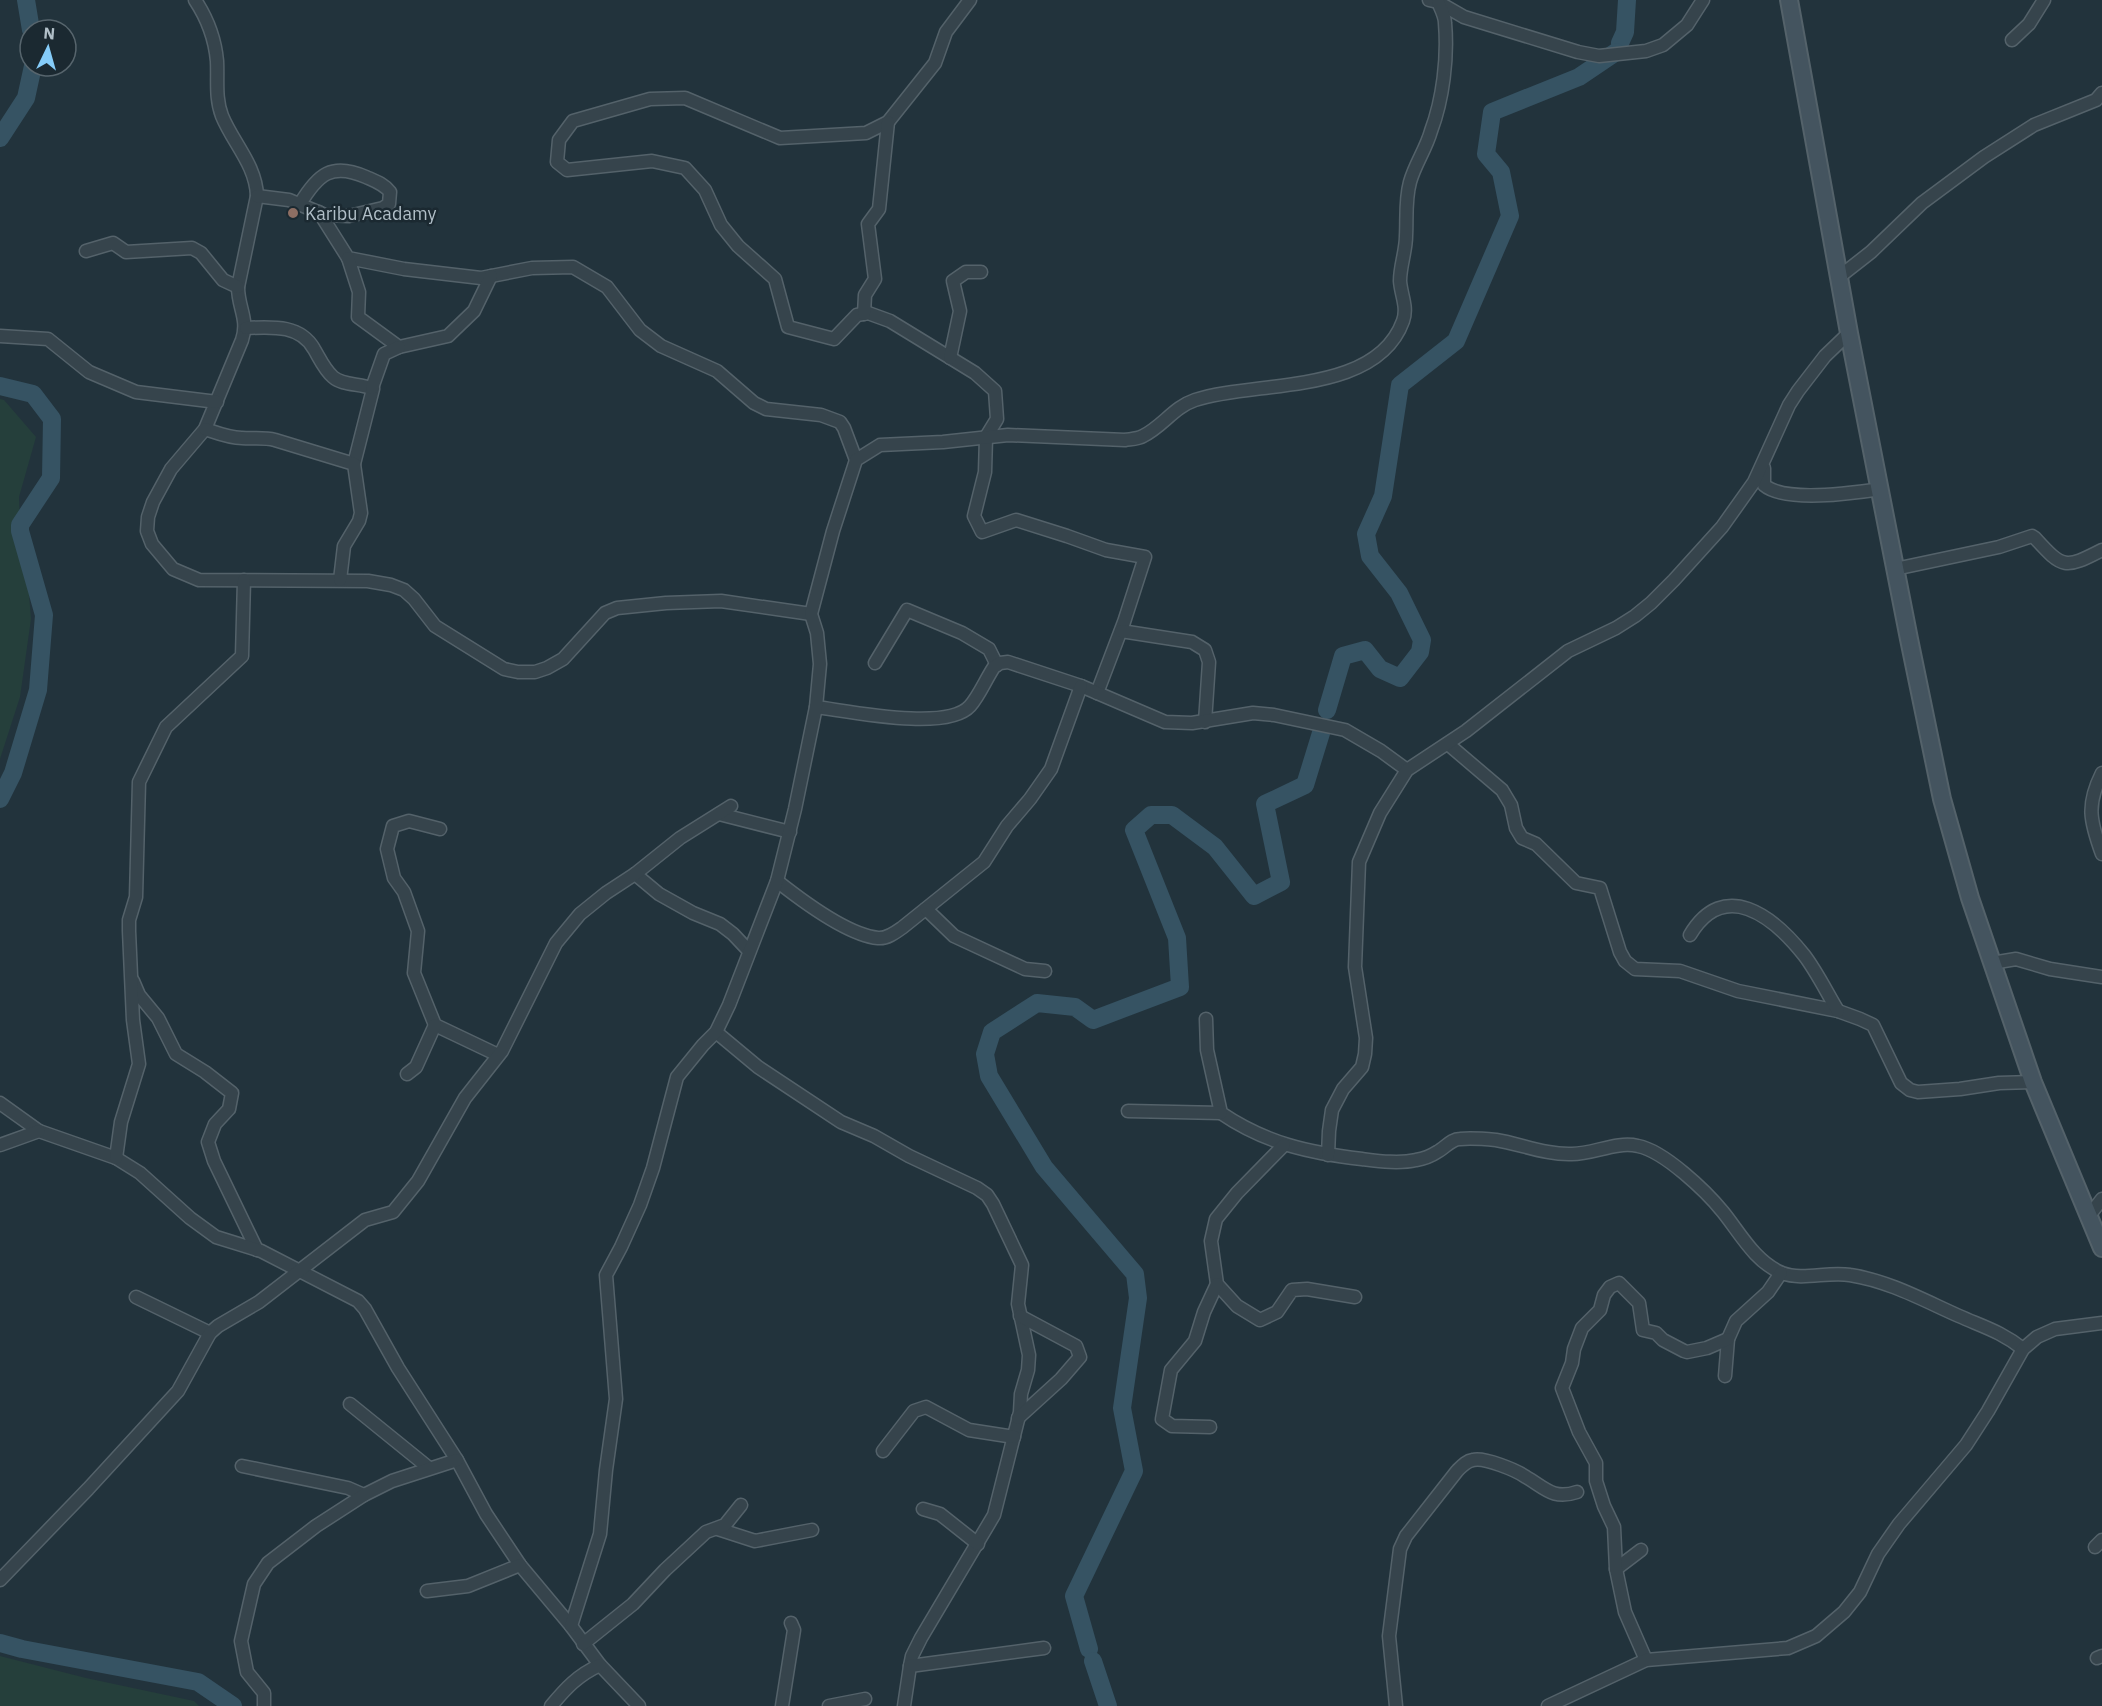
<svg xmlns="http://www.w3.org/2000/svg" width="2102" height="1706" font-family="'IBM Plex Sans',sans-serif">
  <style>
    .green { fill: #253f3b }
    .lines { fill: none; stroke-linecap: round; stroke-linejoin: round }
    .river { stroke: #365363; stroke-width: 18 }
    .minor-casing { stroke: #54626a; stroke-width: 15 }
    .secondary-casing { stroke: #54626a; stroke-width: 20 }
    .minor { stroke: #36444c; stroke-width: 12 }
    .secondary { stroke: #44545f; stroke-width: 16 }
    .education-dot { fill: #8d6e63; stroke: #1b2931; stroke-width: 2 }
    .labels { text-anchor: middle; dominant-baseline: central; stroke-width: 5; stroke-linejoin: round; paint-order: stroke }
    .poi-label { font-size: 18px; fill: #b1bfc8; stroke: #1b2931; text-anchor: start }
  </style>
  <rect width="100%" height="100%" fill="#22333c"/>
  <g class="green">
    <path d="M0 399 4 400 36 437 19 497 20 525 27 569 31 619 20 697 0 759Z"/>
    <path d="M0 1656 86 1678 194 1701 199 1706H0Z"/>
  </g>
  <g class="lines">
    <g class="river">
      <path d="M26 0 31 30"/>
      <path d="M1620 43 1625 32 1627 0"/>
      <path d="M0 138 26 98 33 66"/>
      <path d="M0 386 33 394 52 419 51 478 20 525V531L44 615 38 690 13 773 0 799"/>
      <path d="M1327 710 1343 656 1365 650 1380 669 1400 678 1420 652 1422 640 1399 593 1370 556 1366 534 1383 496 1400 385 1456 341 1510 216 1501 172 1486 154 1492 112 1579 77 1616 52"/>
      <path d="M0 1643 22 1649 198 1682 233 1706"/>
      <path d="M1089 1649 1074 1596 1134 1471 1122 1408 1138 1298 1135 1274 1044 1167 989 1076 985 1054 992 1032 1037 1003 1075 1007 1093 1020 1180 987 1177 938 1134 830 1151 815H1172L1215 847 1254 896 1281 882 1265 804 1305 785 1321 733"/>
      <path d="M1093 1661 1108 1706"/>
    </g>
    <g class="minor-casing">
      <g id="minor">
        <path d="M195 0C207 18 215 39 217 61 218 80 215 98 222 116 233 143 256 165 257 196L238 287C238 308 249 319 242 340L205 429 171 469 153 502 148 517 147 531 152 544 173 569 199 580 368 581 391 585 404 590 414 599 435 626 504 669 518 672H535L547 668 563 659 605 613 617 608 666 603 721 601 811 614"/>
        <path d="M970 0 946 32 935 63 888 122 866 133 780 138 685 98 650 99 573 121 559 140 557 162 567 170 652 161 685 168 705 190 721 225 738 246 775 279 788 327 834 339 857 315 868 313 890 321 975 373 995 391 997 419 986 437 985 472 974 516 982 532 1016 520 1067 536 1106 550 1145 557 1124 622 1097 693"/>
        <path d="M1429 0 1438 2 1464 17 1578 52 1599 56 1646 51 1663 45 1687 25 1703 0"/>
        <path d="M2012 40 2029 24 2044 0"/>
        <path d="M257 196 289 200 325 215 349 216 383 208 389 204 390 192C384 184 375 181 366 177 332 162 318 174 300 204"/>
        <path d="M319 212 348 258 404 269 481 278 532 268 573 267 607 287 640 330 661 346 717 371 754 403 766 409 821 415 840 422 844 428 856 460"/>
        <path d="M86 251 113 243 126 252 192 248 201 253 223 280 238 287"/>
        <path d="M348 258 359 292 358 317 399 347 448 336 474 311 491 276"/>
        <path d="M1839 277 1871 252 1922 203 1984 157 2034 125 2096 100 2102 93"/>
        <path d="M864 314 865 295 875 279 868 224 879 209 888 122"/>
        <path d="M246 328C271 327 300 324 314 349 320 359 324 369 333 377 343 386 361 383 373 389L354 464"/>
        <path d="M0 336 48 339 89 372 136 392 217 402"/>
        <path d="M950 358 960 311 953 281 966 272H981"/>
        <path d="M372 388 384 354 399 347"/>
        <path d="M205 429C217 433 229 438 242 438 253 439 264 437 275 440L354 464 361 513 359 521 344 546 340 580"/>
        <path d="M1764 468V485C1785 503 1854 493 1881 489"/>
        <path d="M1895 569 1999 547 2032 536 2035 538C2063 569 2065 569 2102 550"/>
        <path d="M1121 631 1192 642 1205 650 1209 662 1205 722"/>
        <path d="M875 663 907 610 962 633 989 649 997 665"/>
        <path d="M816 707C848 711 947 732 970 706 979 696 986 679 994 667L1000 663 1008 662 1081 686 1165 722 1192 723 1253 713 1274 715 1345 730 1381 751 1407 770"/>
        <path d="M1448 744 1502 790 1511 805 1516 828 1522 838 1536 844 1576 883 1600 888 1620 952 1625 961 1635 969 1680 971 1738 991 1838 1011 1860 1019 1873 1025 1901 1083 1910 1090 1918 1092 1960 1089 1999 1083 2033 1082"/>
        <path d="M2102 773C2086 805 2090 821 2102 854"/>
        <path d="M719 814 790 832"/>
        <path d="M440 829 409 821 393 826 387 849 394 878 404 892 418 931 414 973 435 1025 498 1055"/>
        <path d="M635 874 659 894 693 913 720 924 733 934 749 951"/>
        <path d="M777 881C801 900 847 935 878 938 887 939 896 932 903 927L984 862 1007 826 1030 799 1051 769 1081 686"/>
        <path d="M926 909 954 936 1025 969 1045 971"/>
        <path d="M1690 935C1724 878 1773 916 1804 955 1817 972 1827 993 1838 1011"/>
        <path d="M1992 963 2016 959 2050 969 2102 977"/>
        <path d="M133 981 139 995 158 1018 176 1054 205 1072 232 1093 229 1109 215 1124 208 1142 214 1161 257 1250"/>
        <path d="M1206 1019 1207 1050 1221 1113C1265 1143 1309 1153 1362 1159 1378 1161 1399 1164 1416 1160 1422 1159 1431 1156 1437 1152 1445 1148 1451 1139 1460 1139 1471 1138 1485 1139 1496 1140 1521 1144 1546 1155 1572 1154 1594 1154 1616 1141 1638 1146 1664 1151 1706 1191 1723 1212 1740 1233 1755 1262 1782 1273 1803 1281 1828 1271 1850 1275 1889 1281 1923 1300 1959 1316 1984 1327 2002 1332 2023 1349"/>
        <path d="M716 1032 758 1067 841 1122 874 1136 909 1156 977 1188 987 1195 993 1204 1022 1265 1018 1304 1029 1355 1028 1370 1021 1394 1020 1412 994 1515 921 1638 912 1656 910 1666"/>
        <path d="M407 1074 416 1067 435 1025"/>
        <path d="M0 1103 39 1131 116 1158 140 1173 190 1218 216 1237 261 1251 358 1301 365 1309 398 1368 457 1460 486 1514 520 1565 571 1626 600 1665 639 1706"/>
        <path d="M1128 1111 1221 1113"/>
        <path d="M0 1145 39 1131"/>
        <path d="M1284 1145 1237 1193 1216 1219 1211 1241 1217 1284 1237 1306 1260 1320 1277 1312 1292 1290 1307 1289 1355 1297"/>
        <path d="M1328 1155 1329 1131 1332 1110 1343 1089 1362 1067 1365 1054 1366 1038 1355 967 1359 862 1380 813 1407 770 1466 731 1568 651 1616 628 1635 616 1651 603 1674 580 1722 527 1754 482 1789 405 1798 391 1825 356 1849 333"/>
        <path d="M116 1158 121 1122 139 1064 133 1020 129 931V920L136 897 139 782 166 727 242 656 244 580"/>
        <path d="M2088 1217 2102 1199"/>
        <path d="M136 1297 210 1333 218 1326 259 1302 365 1220 393 1212 418 1181 465 1098 502 1051 556 943 580 914 606 893 635 874 680 838 731 806"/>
        <path d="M1725 1376 1728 1339 1736 1321 1768 1292 1781 1273"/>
        <path d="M350 1404 429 1468"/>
        <path d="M1018 1418 1061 1379 1080 1357 1076 1346 1020 1316"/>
        <path d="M1210 1427 1172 1426 1162 1419 1171 1370 1195 1341 1204 1312 1217 1284"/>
        <path d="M883 1451 914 1411 926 1407 969 1430 1014 1437"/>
        <path d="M242 1466 348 1488 364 1495"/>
        <path d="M923 1509 940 1514 978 1544"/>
        <path d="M718 1529 755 1541 812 1530"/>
        <path d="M2095 1547 2102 1540"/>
        <path d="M1616 1569 1641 1550"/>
        <path d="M0 1580 88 1489 178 1391 210 1333"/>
        <path d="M427 1591 468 1586 520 1565"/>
        <path d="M571 1626 600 1534 606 1470 616 1399 606 1275 621 1247 640 1205 653 1168 677 1077 703 1045 716 1032 729 1005 777 881 795 809 816 707 820 664 817 633 811 614 833 531 856 460 880 445 943 442 1008 435 1125 440C1131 439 1138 439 1143 436 1162 427 1174 407 1195 400 1255 380 1376 396 1403 321 1408 307 1401 295 1400 281 1400 266 1406 251 1406 236 1407 218 1405 200 1410 182 1415 164 1426 149 1431 131 1443 99 1448 58 1445 23 1445 16 1441 9 1438 2"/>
        <path d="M583 1644 633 1604 665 1570 706 1532 725 1525 741 1505"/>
        <path d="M2097 1658 2102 1656"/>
        <path d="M1646 1660 1625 1612 1616 1569 1614 1527 1604 1506 1596 1481V1463L1579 1432 1562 1388 1572 1363 1574 1349 1582 1328 1600 1310 1604 1295 1610 1287 1619 1283 1639 1303 1643 1330 1656 1333 1663 1340 1684 1351 1687 1352 1707 1348 1728 1339"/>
        <path d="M264 1706V1693L247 1672 241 1641 254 1584 268 1563 316 1526 364 1495 392 1481 457 1460"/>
        <path d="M551 1706C566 1688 578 1675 600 1665"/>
        <path d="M782 1706 794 1630 791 1623"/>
        <path d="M829 1706 865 1699"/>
        <path d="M904 1706 910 1666 1044 1648"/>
        <path d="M1396 1706 1389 1636 1400 1549 1406 1536 1457 1471C1462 1466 1466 1461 1473 1460 1484 1457 1516 1470 1526 1477 1545 1488 1553 1500 1577 1492"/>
        <path d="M1548 1706 1646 1660 1788 1648 1816 1636 1844 1612 1860 1592 1878 1554 1899 1524 1966 1445 1988 1411 2023 1349 2037 1337 2055 1329 2102 1323"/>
      </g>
    </g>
    <g class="secondary-casing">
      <path id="secondary" d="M1789 0 1849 333 1909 639 1942 799 1970 898 2033 1082 2102 1248"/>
    </g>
    <use href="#minor" class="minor"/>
    <use href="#secondary" class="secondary"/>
  </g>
  <circle class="education-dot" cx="293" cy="213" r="6"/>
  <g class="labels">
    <g class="poi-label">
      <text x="305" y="213">Karibu Acadamy</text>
    </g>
  </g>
  <g transform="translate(48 48) rotate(5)"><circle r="28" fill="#1b2931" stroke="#57656d" stroke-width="1.5"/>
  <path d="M0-4.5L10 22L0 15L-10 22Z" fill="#85ccf9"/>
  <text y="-9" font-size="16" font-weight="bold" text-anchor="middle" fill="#b1bfc8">N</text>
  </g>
</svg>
